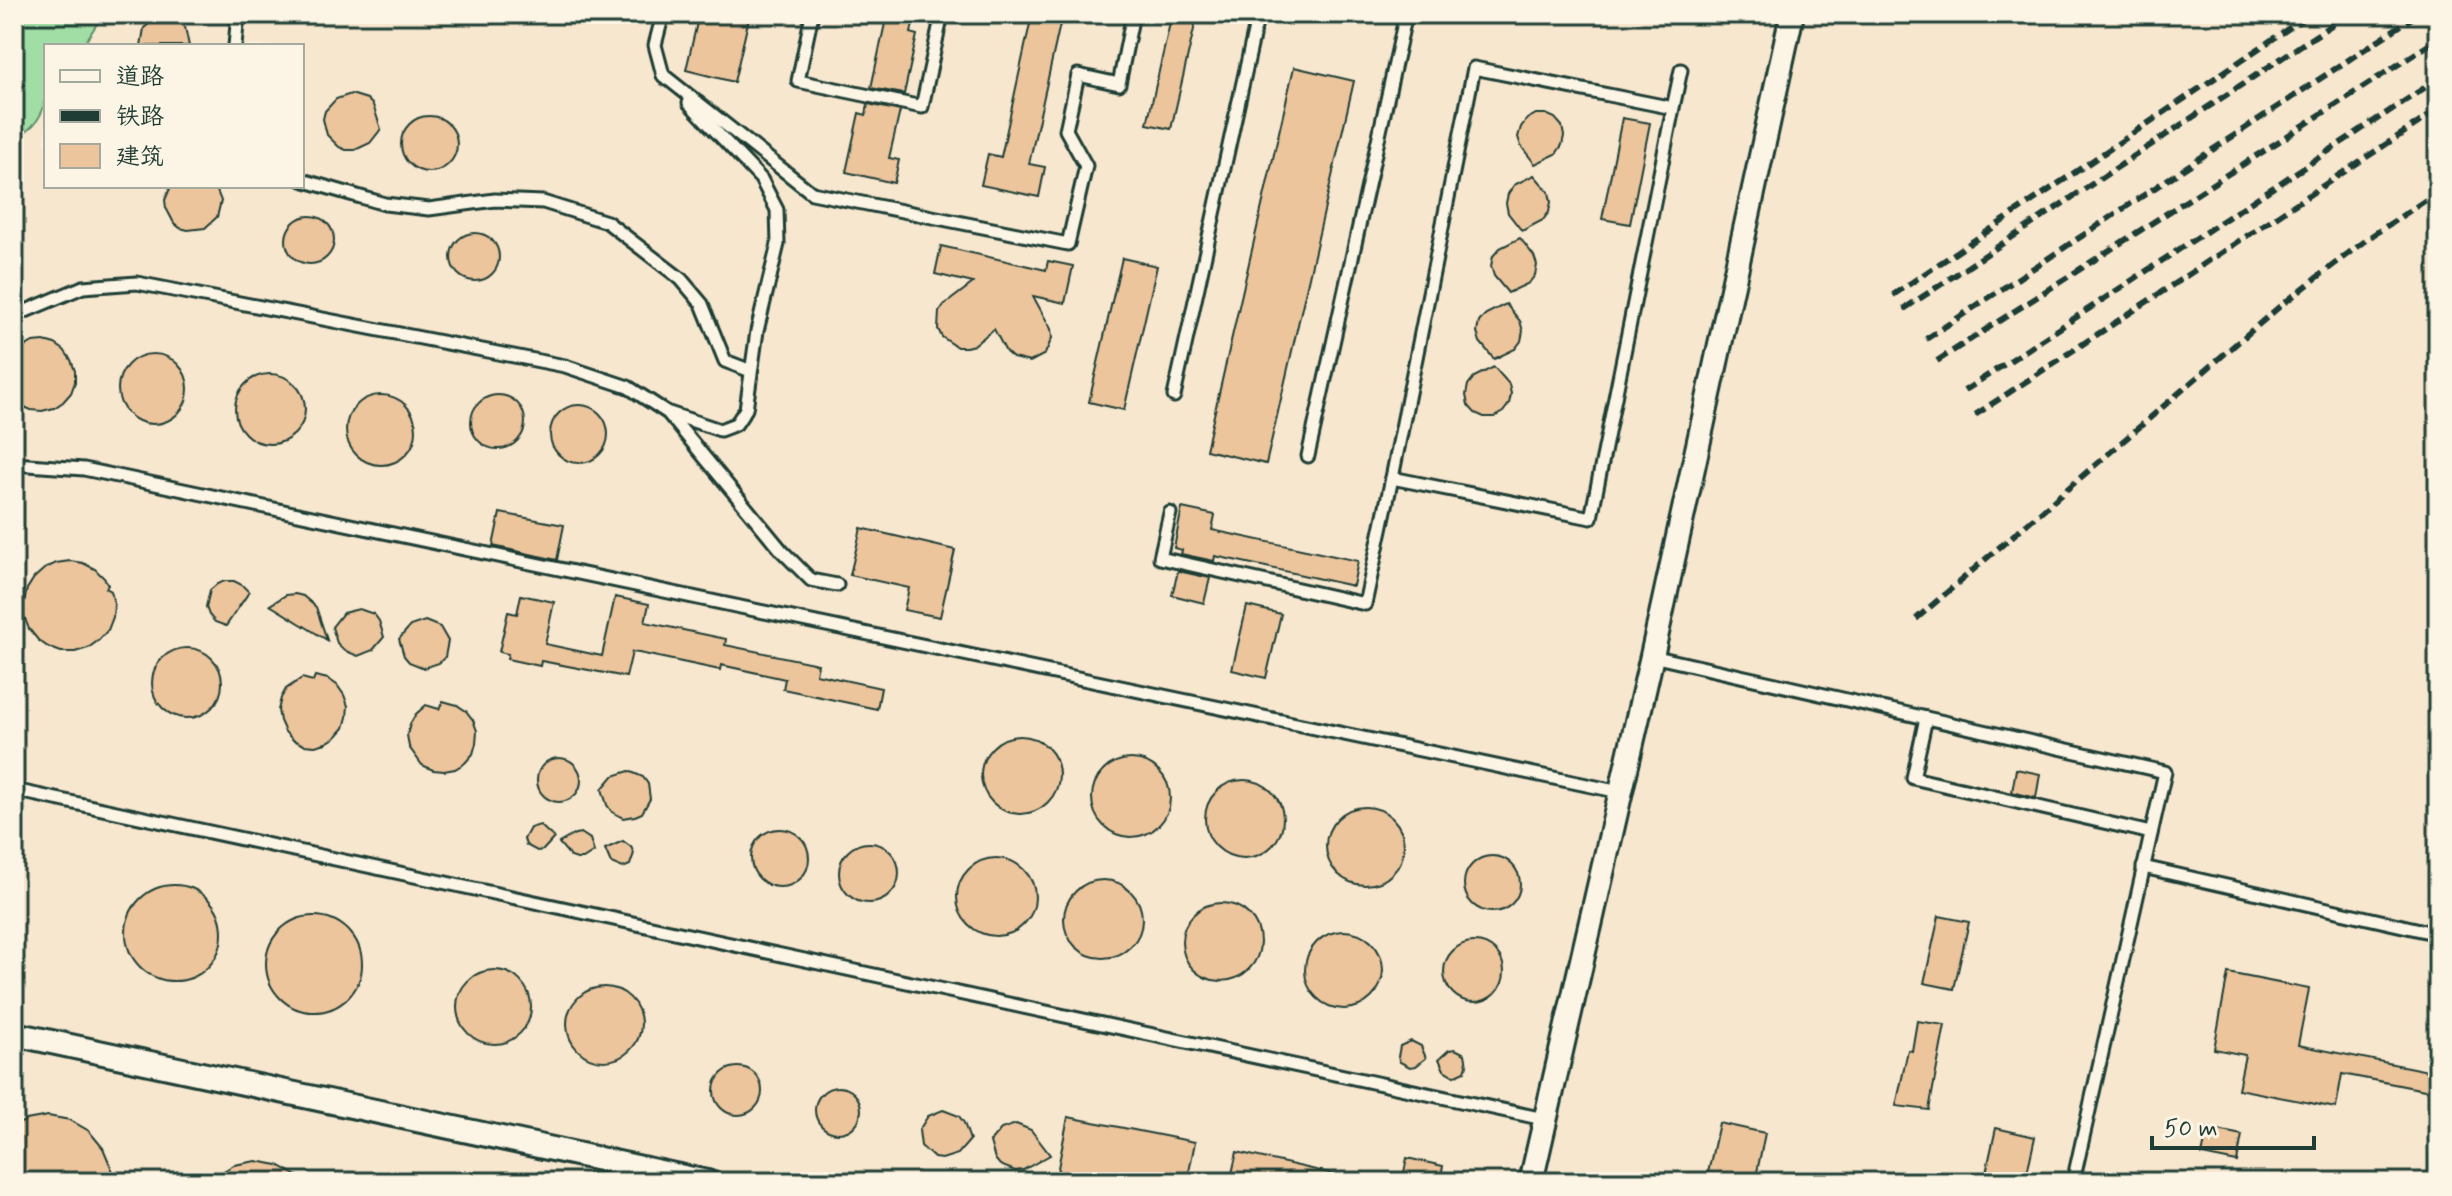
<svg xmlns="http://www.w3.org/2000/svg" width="2452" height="1196" font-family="Mynerve,'LXGW WenKai TC',sans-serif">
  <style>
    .built { fill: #f8e7cf; fill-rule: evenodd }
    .green { fill: #a0dea6; stroke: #608e6d; stroke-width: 2 }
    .building { fill: #edc59d; stroke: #1f3d34; stroke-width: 2 }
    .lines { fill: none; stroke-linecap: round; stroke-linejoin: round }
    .lane-casing { stroke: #1f3d34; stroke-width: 17 }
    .street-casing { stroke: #1f3d34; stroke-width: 28 }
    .lane { stroke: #fcf5e5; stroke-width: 11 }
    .street { stroke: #fcf5e5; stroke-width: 22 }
    .rail { stroke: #1f3d34; stroke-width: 6; stroke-dasharray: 12 6; stroke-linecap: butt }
  </style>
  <rect width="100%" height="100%" fill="#fcf5e5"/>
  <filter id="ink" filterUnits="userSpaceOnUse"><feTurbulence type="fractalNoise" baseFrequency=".0125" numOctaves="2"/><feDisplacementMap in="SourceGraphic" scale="16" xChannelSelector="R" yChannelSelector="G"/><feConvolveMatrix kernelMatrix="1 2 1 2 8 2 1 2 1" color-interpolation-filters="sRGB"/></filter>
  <g filter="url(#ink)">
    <path class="built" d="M14 14H2438V1182H14ZM46 46H302V186H46Z"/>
    <path class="green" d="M14 14H103L83 46H46C46 83 55 121 14 138Z"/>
    <g class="building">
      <path d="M699 14H750L734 82 686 70Z"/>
      <path d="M887 14H915L911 33 917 35 904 94 871 88Z"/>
      <path d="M1038 14 1055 16 1060 24 1029 164 1045 167 1039 197 981 185 988 154 1001 157 1031 19Z"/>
      <path d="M1172 14 1197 16 1171 129 1147 124Z"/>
      <path d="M164 16 172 17 185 27 189 46H141L144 28 156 18Z"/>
      <path d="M1294 67 1354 81 1266 464 1206 450Z"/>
      <path d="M351 94 367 99 373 105 381 129 370 143 355 150H346L339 147 327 135 323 119 325 111 336 99Z"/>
      <path d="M868 104 900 111 889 158 899 160 894 183 846 172 859 113 866 115Z"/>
      <path d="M1536 114H1546L1555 118 1562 126 1564 136 1562 145 1556 154 1535 164 1521 146 1518 137 1521 127 1527 119Z"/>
      <circle cx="429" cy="144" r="28"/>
      <path d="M1622 118 1650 123 1630 224 1602 219Z"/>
      <path d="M1534 175 1549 192 1551 202 1549 212 1543 220 1522 231 1508 213 1506 203 1508 194 1514 185Z"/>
      <path d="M171 186H215L221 201 217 217 205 228 188 230 180 228 174 223 166 208 165 200Z"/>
      <circle cx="310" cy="240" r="24"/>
      <circle cx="475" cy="257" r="24"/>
      <path d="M1520 238 1534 256 1537 265 1535 275 1529 283 1508 293 1494 276 1491 266 1493 256 1500 248Z"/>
      <path d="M941 246 1046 270 1048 261 1073 266 1065 303 1033 296 1051 329 1052 338 1045 354 1030 362 1013 358 1006 352 994 329 974 345 966 347H957L942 337 938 329 939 312 944 305 973 283 935 274Z"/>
      <path d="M1122 258 1157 266 1124 410 1089 402Z"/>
      <path d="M1506 304 1520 321 1523 331 1521 341 1515 349 1494 359 1480 342 1477 332 1479 322 1486 314Z"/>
      <path d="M44 341 55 344 64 350 71 360 75 371V382L71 393 63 402 54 408 42 411 31 410 20 405 14 398V353L33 342Z"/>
      <circle cx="153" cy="389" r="35"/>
      <path d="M1494 367 1509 384 1511 394 1509 404 1503 412 1494 417H1484L1475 413 1468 405 1466 395 1468 385 1474 377Z"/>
      <circle cx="270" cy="409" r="35"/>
      <circle cx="498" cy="422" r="27"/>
      <circle cx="381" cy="430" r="35"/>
      <circle cx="579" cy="434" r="29"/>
      <path d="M1182 508 1215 515 1212 530 1358 561 1353 586 1215 556 1214 561 1181 554 1182 550 1174 548Z"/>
      <path d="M500 513 564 525 557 560 493 546Z"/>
      <path d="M861 528 955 550 940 617 904 610 909 588 850 575Z"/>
      <path d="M70 561 83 563 95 569 105 579 108 585 106 588 111 591 114 604 113 617 108 630 99 640 88 648 75 652H61L48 647 38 640 29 629 24 616V602L27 589 34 578 44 569 56 563Z"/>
      <path d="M1178 571 1210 578 1204 603 1172 595Z"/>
      <path d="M225 581H234L242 585 249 592 226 626 215 622 209 615 206 607 210 590 217 584Z"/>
      <path d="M295 594 303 596 316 607 327 640 270 605 286 595Z"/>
      <path d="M521 595 554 602 545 644 602 656 615 597 649 604 645 622 726 639 725 645 818 664 816 674 881 688 877 709 783 689 785 679 721 665 720 670 639 653 632 652 626 677 541 661 540 666 507 659 508 654 499 652 508 612 517 614Z"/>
      <path d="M1247 606 1281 614 1266 678 1232 670Z"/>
      <path d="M359 609 374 614 379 621 384 637 373 650 358 656 343 650 337 643 332 627 343 613Z"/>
      <path d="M425 621 440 627 448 641 445 657 439 663 424 668 409 662 404 656 399 639 410 626Z"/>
      <circle cx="187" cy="683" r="35"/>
      <path d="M315 676 328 679 337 685 344 695 348 706 347 717 344 728 336 737 326 743 315 746 304 745 293 740 285 732 280 721 278 710 281 698 286 689 302 678 313 681Z"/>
      <path d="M443 701 457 705 466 711 473 720 477 731 476 743 473 754 465 763 455 769 444 771 433 770 422 765 409 747 407 735 410 724 416 714 426 705 439 709Z"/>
      <circle cx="1020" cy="775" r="39"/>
      <circle cx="559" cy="780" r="22"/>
      <circle cx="1131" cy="798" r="39"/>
      <path d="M2016 769 2040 774 2036 798 2012 792Z"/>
      <path d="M629 771 643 777 648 784 650 799 642 813 635 816 623 818 612 812 607 805 602 789 613 776Z"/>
      <circle cx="1244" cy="819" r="39"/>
      <circle cx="1365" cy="846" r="39"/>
      <path d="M540 825 554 838 543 850 537 851 526 845 524 839 530 828Z"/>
      <circle cx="780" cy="858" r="29"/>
      <path d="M581 833 590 839 594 852 583 859H577L571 857 559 843 575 834Z"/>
      <path d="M623 841 631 847 634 853 630 865 623 868 611 863 605 849Z"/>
      <circle cx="869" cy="873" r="30"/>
      <circle cx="1492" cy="884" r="28"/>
      <circle cx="996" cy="897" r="39"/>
      <circle cx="1103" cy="919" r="39"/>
      <circle cx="174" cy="933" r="48"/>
      <circle cx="1221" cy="942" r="39"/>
      <circle cx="314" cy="964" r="48"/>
      <path d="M1939 916 1969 922 1954 989 1924 983Z"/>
      <circle cx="1344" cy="970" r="39"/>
      <circle cx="1474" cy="972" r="30"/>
      <circle cx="494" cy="1007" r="37"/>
      <path d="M2228 973 2309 989 2298 1045 2433 1072 2430 1091 2342 1074 2336 1108 2238 1089 2245 1055 2214 1049Z"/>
      <circle cx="604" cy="1024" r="37"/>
      <path d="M1917 1021 1945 1025 1929 1110 1896 1106 1908 1050 1912 1051Z"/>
      <path d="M1411 1041 1421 1046 1426 1058 1416 1066 1410 1067 1400 1062 1398 1057 1400 1046Z"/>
      <path d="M1455 1049 1465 1054 1467 1065 1465 1071 1454 1076 1444 1070 1439 1059 1449 1050Z"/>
      <circle cx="738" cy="1091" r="24"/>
      <circle cx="838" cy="1110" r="23"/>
      <path d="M943 1110 959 1116 964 1123 970 1140 958 1154 942 1159 934 1158 921 1146 919 1130 928 1116Z"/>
      <path d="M48 1116 70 1120 89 1131 103 1148 111 1167 112 1182H14V1127L26 1120Z"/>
      <path d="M1068 1117 1195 1142 1187 1182H1103L1057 1173Z"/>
      <path d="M1719 1123 1765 1133 1755 1182H1706Z"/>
      <path d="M1016 1124 1031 1130 1050 1155 1023 1170 1015 1171 1000 1165 995 1159 990 1142 1001 1129Z"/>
      <path d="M1996 1128 2035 1137 2025 1182H1984Z"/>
      <path d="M2208 1128 2242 1135 2237 1162 2202 1155Z"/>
      <path d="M1237 1152 1338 1175 1337 1182H1230Z"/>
      <path d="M1407 1158 1443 1166 1440 1182H1402Z"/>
      <path d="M256 1161 278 1165 308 1182H205L234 1165Z"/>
    </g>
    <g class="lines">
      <g class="lane-casing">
        <g id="lane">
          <path d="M663 14 655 45 663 75 666 79"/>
          <path d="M812 14 798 81 922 107 942 14"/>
          <path d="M235 46 238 14"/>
          <path d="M663 75 812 193 1068 244 1086 166 1066 130 1078 75 1119 84 1133 14"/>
          <path d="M1673 108 1474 68 1392 478 1591 518 1673 108 1681 70"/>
          <path d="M302 180 385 204 429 209 495 200 543 202 607 222 681 279 702 304 725 361 751 371"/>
          <path d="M14 316 83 287 137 283 565 366 628 387 668 413 782 551 811 580 837 585"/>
          <path d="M1174 396 1258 14"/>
          <path d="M669 413 720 430 736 424 746 409 757 331 778 244 777 210 761 179 689 103"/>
          <path d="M1308 456 1406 14"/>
          <path d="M14 464 84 469 1620 792"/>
          <path d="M1170 513 1160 558 1365 604 1392 478"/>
          <path d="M1652 656 2165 772 2073 1182"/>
          <path d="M1926 718 1913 778 2151 833"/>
          <path d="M14 790 1544 1119"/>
          <path d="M2143 867 2438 934"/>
        </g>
      </g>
      <g class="street-casing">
        <g id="street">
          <path d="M14 1034 707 1182"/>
          <path d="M1531 1182 1652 656 1792 14"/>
        </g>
      </g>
      <use href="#lane" class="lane"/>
      <use href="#street" class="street"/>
      <g class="rail">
        <path d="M1893 295 2310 14"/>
        <path d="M1904 309 2348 14"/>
        <path d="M1926 339 2418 14"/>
        <path d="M1937 361 2438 39"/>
        <path d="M1964 391 2438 79"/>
        <path d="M1975 415 2438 110"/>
        <path d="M1916 619 2279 307 2367 239 2438 192"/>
      </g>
    </g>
  </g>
  <rect width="2452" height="1196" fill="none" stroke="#fcf5e5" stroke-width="48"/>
  <rect x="24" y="24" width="2404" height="1148" fill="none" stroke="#1f3d34" stroke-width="3" filter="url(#ink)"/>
  <rect x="44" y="44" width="260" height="144" fill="#fcf5e5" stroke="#a4ab9e" stroke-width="2"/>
  <rect x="60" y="70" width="40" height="12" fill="#fcf5e5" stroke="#a4ab9e" stroke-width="2"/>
  <text x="116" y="84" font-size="24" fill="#1f3d34">道路</text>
  <rect x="60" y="110" width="40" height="12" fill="#1f3d34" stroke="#a4ab9e" stroke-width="2"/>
  <text x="116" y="124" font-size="24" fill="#1f3d34">铁路</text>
  <rect x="60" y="144" width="40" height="24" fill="#edc59d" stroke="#a4ab9e" stroke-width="2"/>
  <text x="116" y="164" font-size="24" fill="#1f3d34">建筑</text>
  <path d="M2152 1136v12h162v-12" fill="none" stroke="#1f3d34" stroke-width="4"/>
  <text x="2164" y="1136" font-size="24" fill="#1f3d34" stroke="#fcf5e5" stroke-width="6" paint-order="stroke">50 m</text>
</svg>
